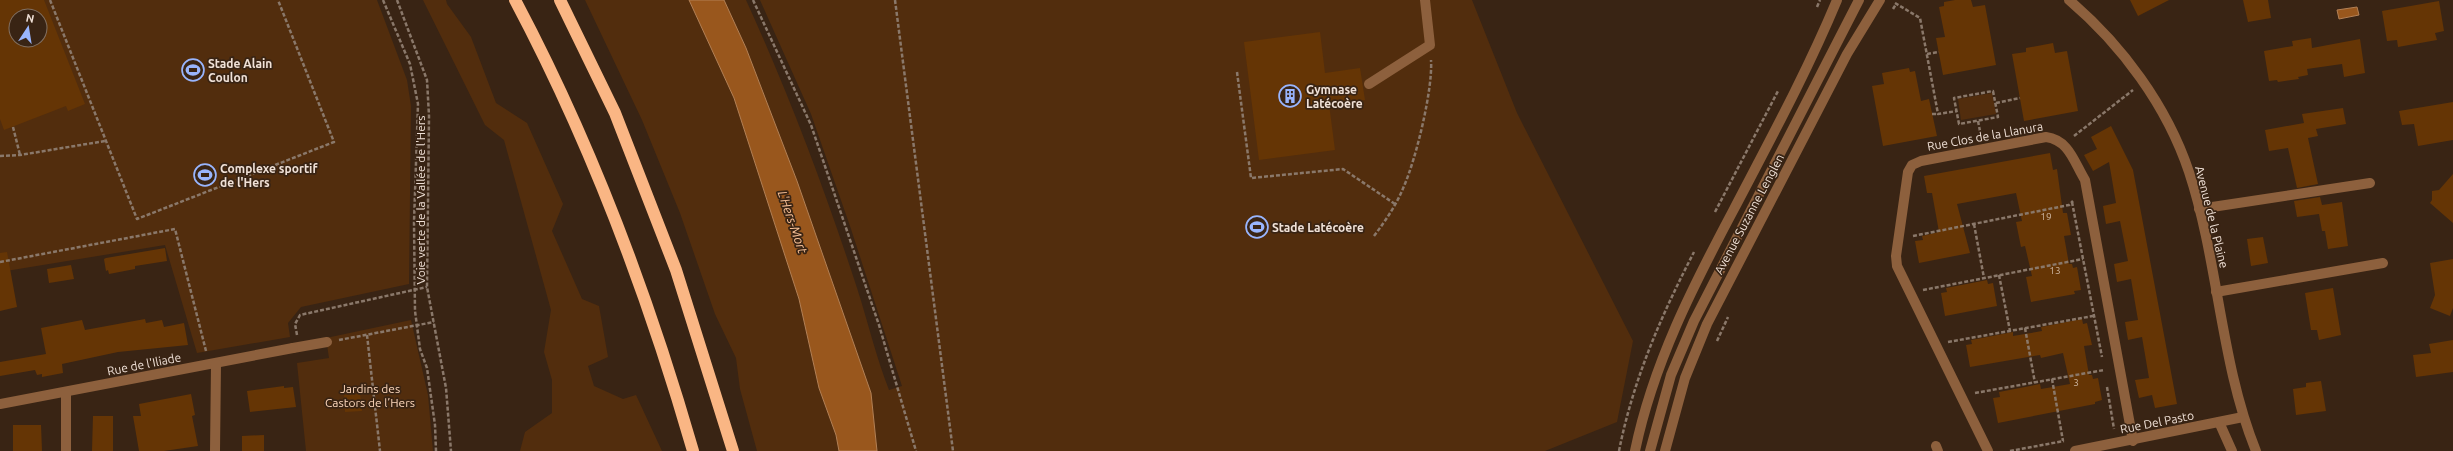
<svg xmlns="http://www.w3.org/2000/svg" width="2453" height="451" font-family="Ubuntu,sans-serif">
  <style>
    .green { fill: #522d0d; fill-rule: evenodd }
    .water { fill: #99571d; stroke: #b38055 }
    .building { fill: #653505; fill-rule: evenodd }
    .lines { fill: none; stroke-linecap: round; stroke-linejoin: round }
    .path { stroke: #8a786a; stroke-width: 2.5; stroke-dasharray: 4 2; stroke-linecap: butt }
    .service { stroke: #8d603d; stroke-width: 10 }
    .minor { stroke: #8d603d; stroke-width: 10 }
    .tertiary { stroke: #8d603d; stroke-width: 10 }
    .motorway { stroke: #fab684; stroke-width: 12 }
    .labels { text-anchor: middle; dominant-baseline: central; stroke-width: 3.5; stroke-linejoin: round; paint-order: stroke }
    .number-label { font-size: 10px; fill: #cdb6a2 }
    .poi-label { font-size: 12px; font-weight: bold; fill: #f0e1d7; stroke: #392414; text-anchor: start }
    .street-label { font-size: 12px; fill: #f0e1d7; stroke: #392414 }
    .park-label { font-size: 12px; fill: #fdd7bb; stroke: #392414 }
    .water-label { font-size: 13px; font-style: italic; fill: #fac298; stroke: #392414 }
  </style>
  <rect width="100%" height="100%" fill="#392414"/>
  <g class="green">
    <path d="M0 0H377L407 80 411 106 409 284 301 307 288 323 290 337 197 353 165 245 0 272ZM16 16H40V40H16Z"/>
    <path d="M423 0H446L447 4 471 37 496 103 527 123 563 204 552 231 582 299 599 306 608 357 588 366 594 386 623 399 636 395 662 451H520L525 432 552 413V380L544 352 551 310 504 140 485 125Z"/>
    <path d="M585 0H689L734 98 799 299 819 388 836 435 839 451H757L740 389 736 358 715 314 680 213 642 120Z"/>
    <path d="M724 0H746C789 94 825 190 857 288 868 322 876 357 889 390L902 386 851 229 811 114 760 0H1472L1517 113 1633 341 1617 422 1545 451H877L871 393 797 181 746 48Z"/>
    <path d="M1992 93 1996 114 1961 120 1958 99Z"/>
    <path d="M411 320 428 395 433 451H306L297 363 329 358 326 338Z"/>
  </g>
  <g class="water">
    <path d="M689 0H724L746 48 797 181 871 393 877 451H839L836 435 819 388 799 299 734 98Z"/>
    <path d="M2357 7 2359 15 2339 19 2337 10Z"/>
  </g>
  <g class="building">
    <path d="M0 0H44L85 104 68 111 66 106 4 130 0 119ZM16 16H40V40H16Z"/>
    <path d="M1955 0H1971L1973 7 1985 5 1996 65 1943 75 1936 38 1945 37 1939 7 1944 6V2Z"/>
    <path d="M2130 0H2169L2138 16Z"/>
    <path d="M2243 0H2268L2271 18 2248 22Z"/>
    <path d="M2439 1 2444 31 2435 33 2437 40 2398 47 2397 40 2387 41 2382 11Z"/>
    <path d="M1320 32 1325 73 1360 68 1365 100 1329 104 1335 150 1259 160 1244 42Z"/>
    <path d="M2311 38 2312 48 2360 39 2365 73 2344 77 2342 64 2307 69 2308 75 2298 77 2299 79 2278 82 2277 80 2269 81 2264 51 2293 46 2292 41Z"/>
    <path d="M2053 43 2055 53 2067 51 2078 111 2024 121 2012 54 2026 52V48Z"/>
    <path d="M1909 68 1910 72 1915 71 1921 101 1929 99 1937 136 1883 146 1872 86 1884 84 1882 73Z"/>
    <path d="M2453 102V140L2418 146 2414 124 2402 125 2399 111Z"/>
    <path d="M2343 108 2346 124 2316 129 2318 136 2308 138 2318 184 2297 188 2288 148 2269 151 2265 130 2304 123 2302 114Z"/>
    <path d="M2111 126 2133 170 2177 404 2155 408 2152 395 2139 398 2135 380 2149 378 2142 337 2128 340 2125 322 2138 320 2131 279 2117 282 2114 264 2128 261 2120 221 2106 224 2103 206 2116 203 2109 162 2093 171 2084 155 2097 149 2091 137Z"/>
    <path d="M2050 153 2053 170 2057 169 2063 213H2067L2071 235 2064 236 2069 264H2072L2073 268 2077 267 2081 290 2074 291 2075 294 2031 302 2026 277 2032 276 2025 246 2021 247 2016 222 2022 221 2016 193 1957 204 1970 253 1919 263 1915 241 1923 240 1922 236 1939 232 1932 193H1927L1924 176Z"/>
    <path d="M2453 174V223L2430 203 2432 200V191L2439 190Z"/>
    <path d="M2320 197 2322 205 2342 202 2348 246 2328 249 2325 231H2322L2319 214 2297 217 2294 201Z"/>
    <path d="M2263 237 2268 263 2251 266 2247 239Z"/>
    <path d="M165 248 167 261 135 266V269L109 274 108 270 106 271 104 259 106 258Z"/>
    <path d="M7 252 17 307 0 311V253Z"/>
    <path d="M2453 259V308L2450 316 2430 308 2435 295 2430 263Z"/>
    <path d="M71 265 74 279 49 283 47 269Z"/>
    <path d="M1987 280 1988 284 1993 283 1997 306 1945 316 1941 293 1947 292 1946 288Z"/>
    <path d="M2333 288 2341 335 2319 340 2317 330H2311L2305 293Z"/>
    <path d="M145 319 146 323 162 320 164 327 184 323 188 345 118 352 62 364 63 373 42 377V374L37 375 35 370 0 376V362L46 354 41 328 82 320 85 330Z"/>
    <path d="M2082 319 2083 324 2087 323 2092 345 2084 346 2089 375H2092L2093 379 2098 378 2102 400 2095 402V404L1998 423 1993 398 2000 397 1999 392 2040 384 2041 389 2070 384 2063 353 2041 358 2040 355 1970 367 1966 345 1972 344 1971 340 2013 332V336L2042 331 2041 327Z"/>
    <path d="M2453 340V372L2416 377 2413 355 2431 353 2429 344Z"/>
    <path d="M2321 381 2326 411 2296 415 2293 389 2306 387V383Z"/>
    <path d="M284 386V388L293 387 296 407 250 412 247 391Z"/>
    <path d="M191 394 195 415 192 416 198 446 164 451H139L133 416H141L139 404Z"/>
    <path d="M360 394 362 411 345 412 344 395Z"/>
    <path d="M93 416H113V451H92Z"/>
    <path d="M13 425H41L42 451H13Z"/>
    <path d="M264 435V451H242V436Z"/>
  </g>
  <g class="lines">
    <g class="path">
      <path d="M50 0 137 219 334 142 278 0"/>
      <path d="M383 0 410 64 418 104 414 222 415 311 420 349 427 368 435 425 436 451"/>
      <path d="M397 0 427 80 429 116 427 287 446 388 451 451"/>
      <path d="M753 0 811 125 879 325 916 451"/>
      <path d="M895 0 953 451"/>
      <path d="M1895 3 1920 18 1938 114 1957 111"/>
      <path d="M1817 7 1820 0"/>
      <path d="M1893 9 1896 4"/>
      <path d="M1927 54 1939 52"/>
      <path d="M1237 72 1251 178 1343 169 1395 204"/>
      <path d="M1993 91 1998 117 1959 124 1954 98Z"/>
      <path d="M1996 103 2020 98"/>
      <path d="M1932 114H1938"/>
      <path d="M1978 121 1981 136"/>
      <path d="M13 127 20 155"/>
      <path d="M2074 136 2133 90"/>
      <path d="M0 156 20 155 105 141"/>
      <path d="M2072 202 2102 357"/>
      <path d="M1715 212 1778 91"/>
      <path d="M1974 224 1984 278"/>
      <path d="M1374 236C1386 220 1397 204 1404 186 1416 159 1433 89 1431 60"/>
      <path d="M1913 236 2069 205 2073 201"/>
      <path d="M0 262 175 229 206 351"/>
      <path d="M1999 275 2010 331"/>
      <path d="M1923 290 2083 259"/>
      <path d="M2025 328 2035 383"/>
      <path d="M297 335 295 324 300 315 427 287"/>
      <path d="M367 335 380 451"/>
      <path d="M339 340 434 322"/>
      <path d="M1717 341 1728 317"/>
      <path d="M1948 342 2093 316"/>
      <path d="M2052 379 2063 441"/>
      <path d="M2107 387 2114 429"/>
      <path d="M1975 393 2104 370"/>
      <path d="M1619 451C1633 380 1661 316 1694 252"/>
      <path d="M2010 451 2064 441"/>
    </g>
    <g class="service">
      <path d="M1369 84 1430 45 1425 0"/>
      <path d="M2199 209 2370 183"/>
      <path d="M2216 292 2383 263"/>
      <path d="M293 348 327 342"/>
      <path d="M2219 422 2232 451"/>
      <path d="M1650 451 1671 375 1694 321 1859 0"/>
    </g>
    <g class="minor">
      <path d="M0 404 293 348"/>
      <path d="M1936 446 1938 451"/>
      <path d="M66 451V392"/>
      <path d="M215 451 216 364"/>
      <path d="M1988 451 1897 266 1896 256 1908 172 1912 165 1921 161 2046 137C2069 140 2074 162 2085 180L2133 441"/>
      <path d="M2075 451 2243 417"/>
    </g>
    <g class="tertiary">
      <path d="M2069 0C2122 45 2167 106 2189 172 2219 263 2220 362 2256 451"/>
      <path d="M1635 451C1653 364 1693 286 1734 209 1770 140 1807 72 1837 0"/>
      <path d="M1665 451 1685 378 1707 324 1847 54 1880 0"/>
    </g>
    <g class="motorway">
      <path d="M515 0C591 143 648 295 693 451"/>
      <path d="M560 0 615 113 676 270 733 451"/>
    </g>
  </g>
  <defs>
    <g id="stadium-ring" transform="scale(1.15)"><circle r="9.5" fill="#392414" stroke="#99b5fd" stroke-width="1.5"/><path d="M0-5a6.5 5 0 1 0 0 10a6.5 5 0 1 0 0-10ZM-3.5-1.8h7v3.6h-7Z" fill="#99b5fd"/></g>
    <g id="building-ring" transform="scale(1.15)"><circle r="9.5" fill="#392414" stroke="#99b5fd" stroke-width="1.5"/><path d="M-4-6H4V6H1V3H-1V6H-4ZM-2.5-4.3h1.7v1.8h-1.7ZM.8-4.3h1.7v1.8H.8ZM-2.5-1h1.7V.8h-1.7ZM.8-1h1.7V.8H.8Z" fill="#99b5fd"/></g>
  </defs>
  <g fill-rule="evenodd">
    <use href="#stadium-ring" x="193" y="70"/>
    <use href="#building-ring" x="1290" y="96"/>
    <use href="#stadium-ring" x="205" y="175"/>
    <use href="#stadium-ring" x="1257" y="227"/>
  </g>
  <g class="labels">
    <g class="number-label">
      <text x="2046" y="216">19</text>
      <text x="2055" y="270">13</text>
      <text x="2076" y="382">3</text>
    </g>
    <g class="poi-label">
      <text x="208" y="63">Stade Alain<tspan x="208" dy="14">Coulon</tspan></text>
      <text x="1306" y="89">Gymnase<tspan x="1306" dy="14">Latécoère</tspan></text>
      <text x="220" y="168">Complexe sportif<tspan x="220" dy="14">de l'Hers</tspan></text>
      <text x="1272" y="227">Stade Latécoère</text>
    </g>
    <g class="street-label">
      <text transform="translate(1985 136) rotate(-10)">Rue Clos de la Llanura</text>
      <text transform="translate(420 200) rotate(-90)">Voie verte de la Vallée de l'Hers</text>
      <text transform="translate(1749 214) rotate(-62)">Avenue Suzanne Lenglen</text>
      <text transform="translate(2212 217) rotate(76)">Avenue de la Plaine</text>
      <text transform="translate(144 364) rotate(-11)">Rue de l'Iliade</text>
      <text transform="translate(2157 422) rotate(-11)">Rue Del Pasto</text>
    </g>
    <g class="park-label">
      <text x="370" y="388">Jardins des<tspan x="370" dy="14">Castors de l’Hers</tspan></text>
    </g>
    <g class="water-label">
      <text transform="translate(793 222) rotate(71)">L'Hers-Mort</text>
    </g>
  </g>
  <g transform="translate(28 28) rotate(12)"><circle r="19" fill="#392414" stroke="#827062"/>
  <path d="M0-3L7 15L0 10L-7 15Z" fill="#99b5fd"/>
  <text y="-6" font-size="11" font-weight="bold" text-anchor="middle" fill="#f0e1d7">N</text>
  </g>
</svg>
